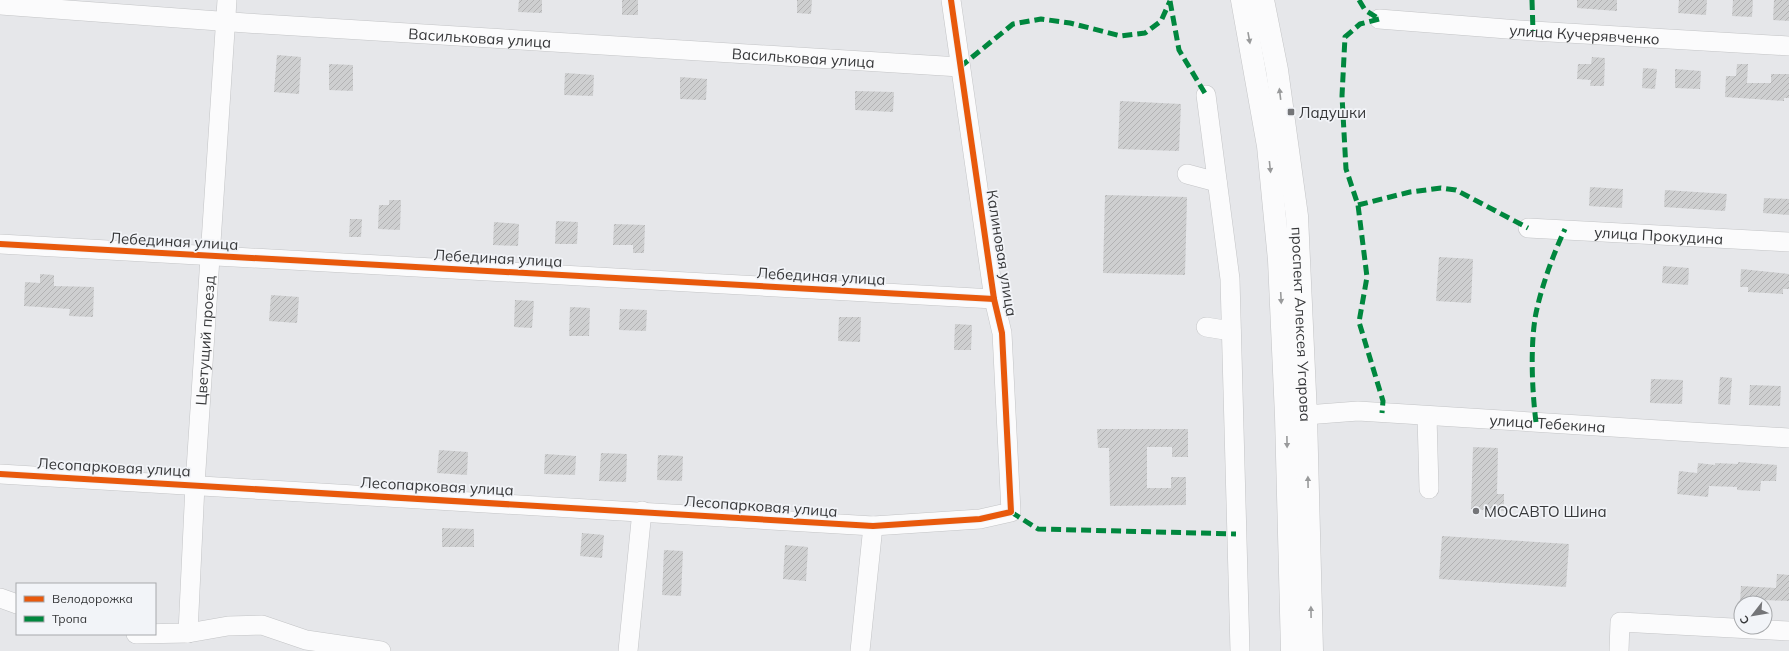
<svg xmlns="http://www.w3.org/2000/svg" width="1789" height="651" font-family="Mulish,sans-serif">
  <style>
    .building { fill: url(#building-hatch) }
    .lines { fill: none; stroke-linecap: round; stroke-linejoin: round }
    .minor-casing { stroke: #c3c4c6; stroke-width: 20 }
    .major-casing { stroke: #c3c4c6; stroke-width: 23 }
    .minor { stroke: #fbfbfc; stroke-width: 19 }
    .major { stroke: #fbfbfc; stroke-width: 22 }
    .quiet { stroke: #00873e; stroke-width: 5; stroke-dasharray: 10 5; stroke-linecap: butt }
    .cycleway-casing { stroke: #f2f4f8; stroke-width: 8 }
    .cycleway { stroke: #e8590c; stroke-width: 6 }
    .oneway { fill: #999a9b }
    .poi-dot { fill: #747578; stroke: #f2f4f8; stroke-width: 1.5 }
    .labels { text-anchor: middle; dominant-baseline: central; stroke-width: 3.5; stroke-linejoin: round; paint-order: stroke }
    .street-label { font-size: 15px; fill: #37383a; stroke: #f2f4f8 }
    .poi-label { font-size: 15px; fill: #37383a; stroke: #f2f4f8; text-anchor: start }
  </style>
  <defs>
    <pattern id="building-hatch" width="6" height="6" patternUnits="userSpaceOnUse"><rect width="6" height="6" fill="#cecfd0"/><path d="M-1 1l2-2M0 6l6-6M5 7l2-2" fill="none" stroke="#b2b2b3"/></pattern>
  </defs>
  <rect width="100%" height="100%" fill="#e6e7ea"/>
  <g class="building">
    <path d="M519 0H542V13L518 12Z"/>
    <rect x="622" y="0" width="16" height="15"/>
    <path d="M797 0H812L811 14 797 13Z"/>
    <path d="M1577 0H1617V11L1577 8Z"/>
    <path d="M1679 0H1707L1706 15 1678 13Z"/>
    <path d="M1733 0H1753L1752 17 1732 16Z"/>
    <path d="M1774 0H1789V21L1773 20Z"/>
    <path d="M277 55 301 57 299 94 274 92Z"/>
    <path d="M1592 57 1605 58 1604 86H1590L1591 80 1577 79 1578 64H1591Z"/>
    <path d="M329 64 353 65V91L329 90Z"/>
    <path d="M1737 64H1748L1747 83H1771V74H1789V98H1784V101L1725 97 1726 76H1736Z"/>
    <path d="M1643 68 1657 69 1655 89 1642 88Z"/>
    <path d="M1675 69 1701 71 1700 89 1675 88Z"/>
    <path d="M565 73 594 75 593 96 564 95Z"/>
    <path d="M680 77 707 79 706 100 680 99Z"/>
    <path d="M855 91 894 92 893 112 855 110Z"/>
    <path d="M1120 101 1181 104 1179 151 1118 149Z"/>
    <path d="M1590 187 1623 189 1622 208 1589 206Z"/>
    <path d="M1665 190 1727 194 1725 211 1664 207Z"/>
    <path d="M1105 195 1187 197 1185 275 1103 273Z"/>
    <path d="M1764 198 1789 199V215L1763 213Z"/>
    <path d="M389 200H401L400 230 378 229 379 205H389Z"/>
    <path d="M350 219H362L361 237H349Z"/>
    <path d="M556 221 578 222 577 244H555Z"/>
    <path d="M494 222 519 224 518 246 493 245Z"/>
    <path d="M614 224 645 225 644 253H633V245H613Z"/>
    <path d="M1439 257 1473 259 1471 303 1436 301Z"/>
    <path d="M1663 266 1689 268 1688 285 1662 283Z"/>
    <path d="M1741 269 1789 274V289H1783V294L1748 292V287H1740Z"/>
    <path d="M40 274 54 275V286L94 287 93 317 69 316 70 309 24 306 25 282 40 283Z"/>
    <path d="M271 295 299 297 297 323 269 321Z"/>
    <path d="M515 300 534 301 532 328 514 327Z"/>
    <path d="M570 307 590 308 589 336H569Z"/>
    <path d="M620 309 647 310 646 331 619 330Z"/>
    <path d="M839 317H861L860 342 838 341Z"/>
    <path d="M955 324 972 325 971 350H954Z"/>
    <path d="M1720 377 1732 378 1730 405 1718 404Z"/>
    <path d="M1651 379 1683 380 1682 404 1650 403Z"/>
    <path d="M1750 385 1781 386 1780 406 1749 405Z"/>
    <path d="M1097 429H1188V457H1172V447H1147V488H1171V477H1186V505L1110 506 1109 448H1098Z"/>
    <path d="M1473 447 1498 448 1497 494H1504V511L1471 509Z"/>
    <path d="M439 450 468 452 467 475 437 473Z"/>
    <path d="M601 453 627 454 626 482 599 481Z"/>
    <path d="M545 454 576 456 575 475 544 474Z"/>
    <path d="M658 455 683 456 682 481 657 480Z"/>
    <path d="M1738 462 1777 465 1776 481H1761L1760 491 1737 490V487L1709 486 1708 497 1677 494 1679 471 1697 473 1698 463 1715 465V463L1738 464Z"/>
    <path d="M442 528 474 529V547H442Z"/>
    <path d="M582 533 604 535 602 558 580 556Z"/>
    <path d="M1442 536 1569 544 1566 587 1439 579Z"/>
    <path d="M785 545 808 547 806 581 783 579Z"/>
    <path d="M664 550 683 551 681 596 662 595Z"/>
    <path d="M1777 574 1789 575V601L1765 600V603H1740L1741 586 1776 588Z"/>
  </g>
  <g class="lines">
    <g class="minor-casing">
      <g id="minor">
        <path id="s1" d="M0 5 246 23 960 67"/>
        <path id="s2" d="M1379 19 1533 31 1789 46"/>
        <path d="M1206 95 1230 279 1240 651"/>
        <path d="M1187 174 1217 182"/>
        <path id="s3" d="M1528 228 1789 242"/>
        <path d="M0 244 994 299"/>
        <path d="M1206 327 1231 331"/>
        <path id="s4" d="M1306 415 1358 411 1789 438"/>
        <path d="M1427 416 1429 489"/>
        <path d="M0 474 873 526 980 519 1011 512 1002 333 994 299 951 0"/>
        <path d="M0 598 17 604"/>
        <path id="s5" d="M188 633 195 485 227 0"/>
        <path d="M136 634 188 633 228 626 262 625 306 640 381 651"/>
        <path d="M628 651 642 511"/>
        <path d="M860 651 873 526"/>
        <path d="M1619 651 1620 622 1789 631"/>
      </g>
    </g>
    <g class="major-casing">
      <g id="major">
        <path d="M1242 0 1268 146 1279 260 1286 416 1292 651"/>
        <path id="s6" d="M1263 0 1277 70 1297 216 1306 415 1312 651"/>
      </g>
    </g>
    <use href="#minor" class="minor"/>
    <use href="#major" class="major"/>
    <g class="quiet">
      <path d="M1359 0 1365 10 1379 19"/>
      <path d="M1532 0 1533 31"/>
      <path d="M1170 1 1179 50 1206 95"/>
      <path d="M1379 19 1360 24 1345 37 1342 96 1346 169 1358 205 1367 277 1359 322 1383 401 1382 413"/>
      <path d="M960 67 1013 24 1041 19 1070 23 1121 36 1145 33 1161 21 1170 1"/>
      <path d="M1358 205 1410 192 1441 188 1456 190 1528 228"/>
      <path d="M1536 422C1532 391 1530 344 1536 313 1542 285 1553 255 1565 229"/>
      <path d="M1011 512 1038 529 1236 534"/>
    </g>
    <g class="cycleway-casing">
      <g id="cycleway">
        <path d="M0 244 994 299"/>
        <path d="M0 474 873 526 980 519 1011 512 1002 333 994 299 951 0"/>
      </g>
    </g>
    <use href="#cycleway" class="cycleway"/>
  </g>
  <defs><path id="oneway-solid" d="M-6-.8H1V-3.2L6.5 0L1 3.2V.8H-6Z"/></defs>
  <g class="oneway">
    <use href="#oneway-solid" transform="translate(1249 38) rotate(80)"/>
    <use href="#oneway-solid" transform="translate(1280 94) rotate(-97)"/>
    <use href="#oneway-solid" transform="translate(1270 167) rotate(84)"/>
    <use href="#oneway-solid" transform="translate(1281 298) rotate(87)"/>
    <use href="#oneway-solid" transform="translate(1287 442) rotate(89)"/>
    <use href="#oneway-solid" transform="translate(1308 482) rotate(-91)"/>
    <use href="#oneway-solid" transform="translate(1311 612) rotate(-91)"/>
  </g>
  <g class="poi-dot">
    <rect x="1287" y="108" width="8" height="8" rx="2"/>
    <circle cx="1476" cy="511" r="4"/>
  </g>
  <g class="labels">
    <g class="street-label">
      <text stroke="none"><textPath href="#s2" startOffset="206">улица Кучерявченко</textPath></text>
      <text stroke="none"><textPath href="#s1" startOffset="481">Васильковая улица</textPath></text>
      <text stroke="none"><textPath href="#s1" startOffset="805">Васильковая улица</textPath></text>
      <text stroke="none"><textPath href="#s3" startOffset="131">улица Прокудина</textPath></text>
      <text transform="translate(174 241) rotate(3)">Лебединая улица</text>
      <text transform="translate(1002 253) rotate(81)">Калиновая улица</text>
      <text transform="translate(498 258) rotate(3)">Лебединая улица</text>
      <text transform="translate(821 276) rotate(3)">Лебединая улица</text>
      <text stroke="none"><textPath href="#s6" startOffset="327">проспект Алексея Угарова</textPath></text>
      <text stroke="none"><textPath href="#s5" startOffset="293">Цветущий проезд</textPath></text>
      <text stroke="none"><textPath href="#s4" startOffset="242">улица Тебекина</textPath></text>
      <text transform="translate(114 467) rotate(3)">Лесопарковая улица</text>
      <text transform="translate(437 486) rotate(3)">Лесопарковая улица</text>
      <text transform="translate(761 506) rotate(4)">Лесопарковая улица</text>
    </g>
    <g class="poi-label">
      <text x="1299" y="112">Ладушки</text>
      <text x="1484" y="511">МОСАВТО Шина</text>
    </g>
  </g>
  <rect x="16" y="583" width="140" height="52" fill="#f2f4f8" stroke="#a7a9ac"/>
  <rect x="24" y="596" width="20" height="6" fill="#e8590c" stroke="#a7a9ac"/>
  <text x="52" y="603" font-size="12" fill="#37383a">Велодорожка</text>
  <rect x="24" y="616" width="20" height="6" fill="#00873e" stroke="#a7a9ac"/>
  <text x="52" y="623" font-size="12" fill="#37383a">Тропа</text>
  <g transform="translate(1753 615) rotate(239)"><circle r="19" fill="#f2f4f8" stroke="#a7a9ac"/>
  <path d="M0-3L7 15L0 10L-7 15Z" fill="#747578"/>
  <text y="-6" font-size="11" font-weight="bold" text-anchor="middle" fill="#37383a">С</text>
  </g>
</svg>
